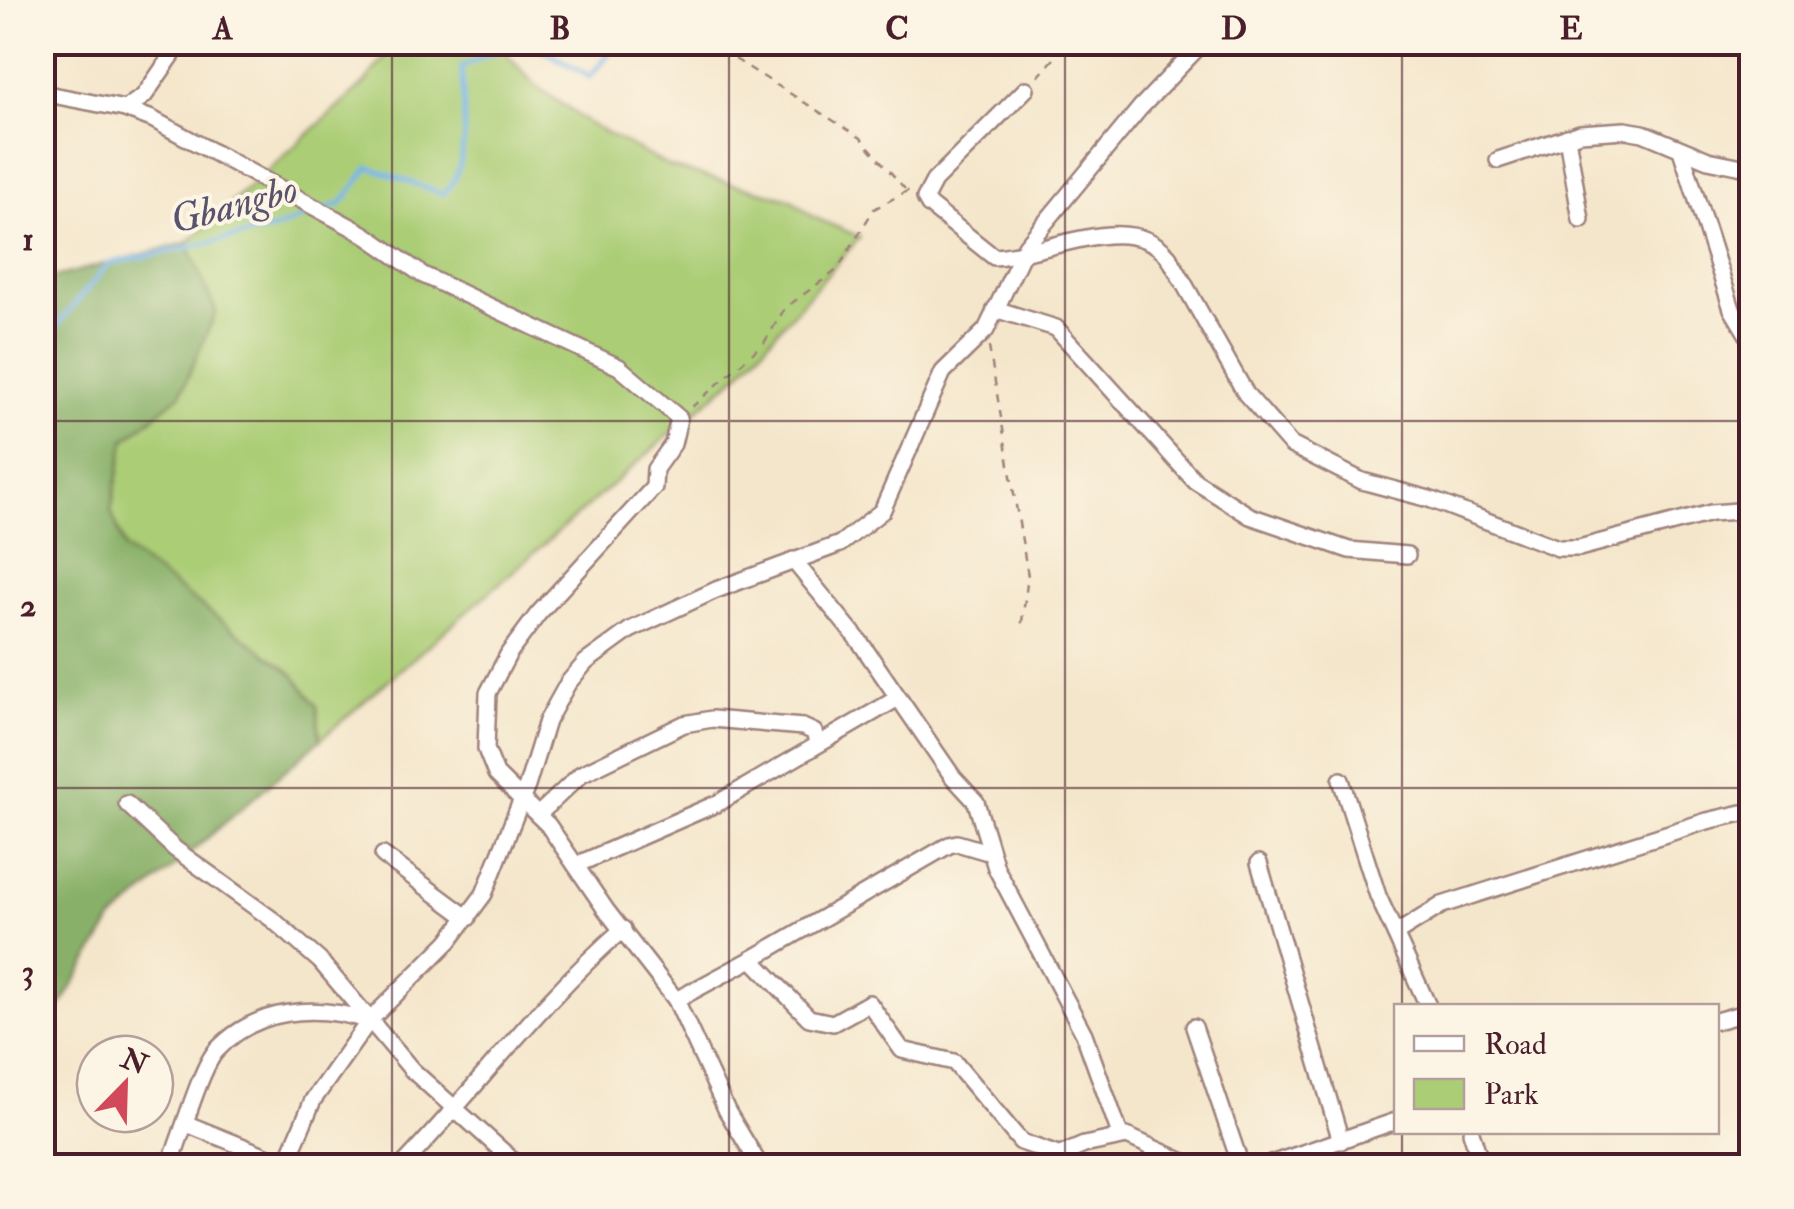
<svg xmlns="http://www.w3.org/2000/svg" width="1794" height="1209" font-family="'IM FELL Double Pica',serif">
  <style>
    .green { fill: #abcd76; stroke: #7a7650; stroke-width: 2.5 }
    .forest { fill: #88b067; stroke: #696849; stroke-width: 2.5 }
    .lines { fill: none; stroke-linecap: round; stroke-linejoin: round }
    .stream { stroke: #75b4e8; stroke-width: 5 }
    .minor-casing { stroke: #9f827b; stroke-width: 20 }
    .path { stroke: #9f827b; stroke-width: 2.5; stroke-dasharray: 8 8; stroke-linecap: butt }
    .minor { stroke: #fff; stroke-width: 15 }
    .grid { fill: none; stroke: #4a1f2b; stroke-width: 2.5; stroke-opacity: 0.55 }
    .labels { text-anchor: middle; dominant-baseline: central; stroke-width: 8; stroke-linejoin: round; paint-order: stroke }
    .water-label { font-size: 40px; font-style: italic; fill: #59536d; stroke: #fcf5e5 }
    .neatline { fill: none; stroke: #4a1f2b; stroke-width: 4 }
    .grid-label { font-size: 32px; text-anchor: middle; font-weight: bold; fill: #4a1f2b }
  </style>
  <rect width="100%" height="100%" fill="#fcf5e5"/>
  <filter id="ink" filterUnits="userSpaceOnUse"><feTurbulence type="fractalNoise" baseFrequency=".01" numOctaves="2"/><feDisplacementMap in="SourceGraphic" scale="20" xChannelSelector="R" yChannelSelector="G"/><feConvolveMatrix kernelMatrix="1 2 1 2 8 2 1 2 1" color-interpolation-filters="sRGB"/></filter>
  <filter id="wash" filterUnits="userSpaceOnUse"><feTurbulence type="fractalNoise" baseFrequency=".0048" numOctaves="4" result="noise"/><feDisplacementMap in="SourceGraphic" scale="40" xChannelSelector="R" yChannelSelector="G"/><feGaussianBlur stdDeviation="2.25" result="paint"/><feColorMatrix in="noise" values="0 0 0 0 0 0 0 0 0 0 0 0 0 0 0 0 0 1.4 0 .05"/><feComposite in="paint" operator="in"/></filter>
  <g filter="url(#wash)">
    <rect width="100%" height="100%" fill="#f4e6cb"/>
    <path class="green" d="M396 43H496L535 85 591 125 670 167 790 199 813 217 860 237 741 372 320 740 317 706 125 549 111 511 125 440 180 395 216 312 187 243 364 84Z"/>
    <path class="forest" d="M187 243 216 312 180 395 125 440 111 511 125 549 293 674 317 706 320 740 112 921 43 1035V280Z"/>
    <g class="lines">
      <g class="stream">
        <path d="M530 42 590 77 618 42"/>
        <path d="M325 209 341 204 369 167 443 194C473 168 462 104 462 67L516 42"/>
        <path d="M42 344 108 264 275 229 315 213"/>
      </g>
    </g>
  </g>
  <g filter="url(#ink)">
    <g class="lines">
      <g class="minor-casing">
        <g id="minor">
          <path d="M1026 89 934 181 925 198 929 205 994 257C1048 255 1130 208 1169 257L1246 394 1291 445 1362 481 1429 499 1558 548H1579L1711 513 1752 510"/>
          <path d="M42 93 125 109 152 119 364 234 423 275 619 367 679 418 673 444 655 469 654 487 538 614 509 653 488 693 486 749 496 774 548 825 606 910 676 1000 727 1111 760 1166"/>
          <path d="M125 109 144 96 181 42"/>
          <path d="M1567 137 1581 220"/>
          <path d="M1681 150 1732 309 1752 342"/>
          <path d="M1498 160 1580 133 1625 130 1643 133 1708 160 1752 169"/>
          <path d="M995 309 1056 328 1195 481 1250 516 1349 550 1407 555"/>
          <path d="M793 560 860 642 953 777 976 802 996 868 1084 1034 1121 1137"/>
          <path d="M1341 780 1378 896 1428 1006"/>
          <path d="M127 804 175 849 273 920 320 961 412 1070 519 1166"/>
          <path d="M538 815 581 774 684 724 712 719 803 727 814 732 817 742"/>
          <path d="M383 855 468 918"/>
          <path d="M1259 863 1341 1141"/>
          <path d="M576 865 718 803 898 698"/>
          <path d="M1397 933 1442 905 1707 821 1742 813 1752 816"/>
          <path d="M752 959 949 845 957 843 991 853"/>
          <path d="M676 1000 752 959 809 1018 833 1023 869 1003 902 1050 954 1062 1021 1142 1058 1155"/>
          <path d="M1716 1021 1752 1011"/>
          <path d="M1194 1027 1241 1166"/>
          <path d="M187 1124 286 1164"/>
          <path d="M1471 1132 1482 1166"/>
          <path d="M169 1166C181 1139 200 1069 216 1051 256 1007 317 1004 369 1021"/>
          <path d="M285 1166 313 1100 369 1021 449 941 484 894 527 786 547 721 568 683 586 662 630 630 716 590 840 544 882 511 943 372 986 330 1026 246 1140 108 1203 42"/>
          <path d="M402 1166C477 1088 541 1000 623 929"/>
          <path d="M1035 1166 1084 1145 1127 1136 1193 1166"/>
          <path d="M1265 1166 1396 1121"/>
        </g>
      </g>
      <g class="path">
        <path d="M708 42 861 138 905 189"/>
        <path d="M1038 77 1069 42"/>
        <path d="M989 347 1028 576 1021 629"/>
        <path d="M692 407 764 343 785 308 837 270 874 209 911 189"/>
      </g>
      <use href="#minor" class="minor"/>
    </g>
  </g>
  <path class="grid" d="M392 42V1166M729 42V1166M1065 42V1166M1402 42V1006M42 421H1752M42 788H1752M1402 1132V1166"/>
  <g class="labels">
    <g class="water-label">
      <text transform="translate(234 205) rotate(-15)">Gbangbo</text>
    </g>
  </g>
  <rect width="1794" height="1209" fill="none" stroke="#fcf5e5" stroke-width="110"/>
  <rect x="1394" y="1004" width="325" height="130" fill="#fcf5e5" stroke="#b59f9b" stroke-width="2.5"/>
  <rect x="1414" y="1036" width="50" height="15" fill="#ffffff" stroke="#b59f9b" stroke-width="2.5"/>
  <text x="1484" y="1054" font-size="30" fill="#4a1f2b">Road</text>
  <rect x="1414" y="1079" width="50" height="30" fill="#abcd76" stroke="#b59f9b" stroke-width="2.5"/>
  <text x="1484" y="1104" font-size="30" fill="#4a1f2b">Park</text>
  <g transform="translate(125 1084) rotate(23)"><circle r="48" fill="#fcf5e5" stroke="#b59f9b" stroke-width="2.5"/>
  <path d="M0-8L18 38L0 25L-18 38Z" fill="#d1495b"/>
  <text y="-15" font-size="28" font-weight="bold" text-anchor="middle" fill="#4a1f2b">N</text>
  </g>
  <rect x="55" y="55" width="1684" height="1099" class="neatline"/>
  <g class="grid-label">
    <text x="223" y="39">A</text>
    <text x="560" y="39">B</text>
    <text x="897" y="39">C</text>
    <text x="1234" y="39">D</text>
    <text x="1571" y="39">E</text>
    <text x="28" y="250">1</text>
    <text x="28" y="616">2</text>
    <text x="28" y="982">3</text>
  </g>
</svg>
